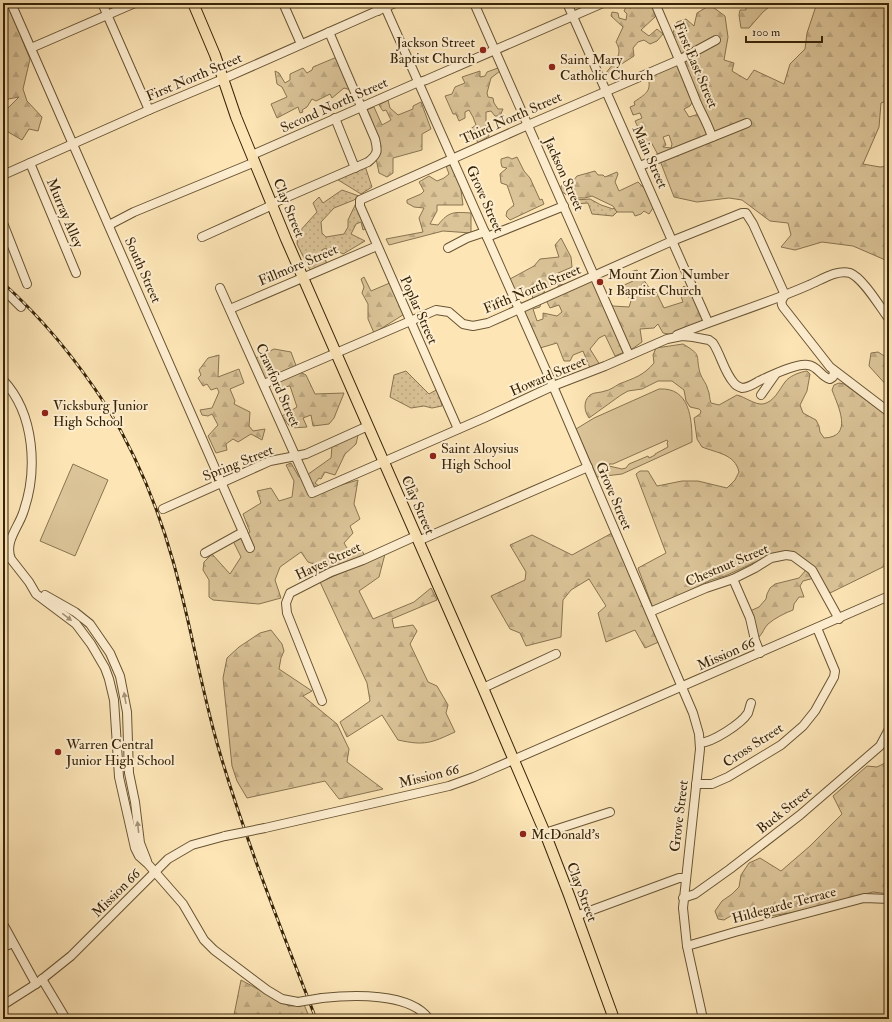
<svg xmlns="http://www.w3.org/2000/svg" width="892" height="1022" font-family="'IM FELL Double Pica',serif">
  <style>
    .grass { fill: url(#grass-dots); stroke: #897450 }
    .forest { fill: url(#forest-firs); stroke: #897450; fill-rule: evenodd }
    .pitch { fill: #dbc498; stroke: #897450; fill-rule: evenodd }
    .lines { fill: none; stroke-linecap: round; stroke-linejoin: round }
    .minor-casing { stroke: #685433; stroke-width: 10 }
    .major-casing { stroke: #372407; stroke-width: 12 }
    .minor { stroke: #feeed0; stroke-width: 8 }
    .major { stroke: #fde5b6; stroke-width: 10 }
    .rail-casing { stroke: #372407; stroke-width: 3 }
    .rail { stroke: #feeed0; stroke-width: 1.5; stroke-dasharray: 4.5; stroke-linecap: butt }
    .minor-bridge-casing { stroke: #685433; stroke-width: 10; stroke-linecap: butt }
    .minor-bridge { stroke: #feeed0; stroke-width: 8 }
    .oneway { fill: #a49376 }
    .poi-dot { fill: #8f2418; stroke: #feeed0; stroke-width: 1.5 }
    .labels { text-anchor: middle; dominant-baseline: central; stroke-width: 4; stroke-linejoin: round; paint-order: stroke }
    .poi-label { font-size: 14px; fill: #372407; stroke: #feeed0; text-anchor: start }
    .street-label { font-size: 14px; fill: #372407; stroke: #feeed0 }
  </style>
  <defs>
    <pattern id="grass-dots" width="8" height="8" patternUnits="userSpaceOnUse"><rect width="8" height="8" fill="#dbc498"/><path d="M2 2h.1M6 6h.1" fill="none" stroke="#bda882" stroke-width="1.8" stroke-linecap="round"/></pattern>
    <pattern id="forest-firs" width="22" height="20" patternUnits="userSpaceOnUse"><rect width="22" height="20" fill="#dbc498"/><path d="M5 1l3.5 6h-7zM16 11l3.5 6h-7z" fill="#bda882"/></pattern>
  </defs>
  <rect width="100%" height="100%" fill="#fde5b6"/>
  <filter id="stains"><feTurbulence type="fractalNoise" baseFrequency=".005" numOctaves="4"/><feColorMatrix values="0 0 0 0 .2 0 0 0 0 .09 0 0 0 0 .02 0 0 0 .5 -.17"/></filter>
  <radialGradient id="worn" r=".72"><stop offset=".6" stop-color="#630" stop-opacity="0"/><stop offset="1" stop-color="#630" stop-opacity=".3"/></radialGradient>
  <g class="grass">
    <path d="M365 166 372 187 361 194 335 178Z"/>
    <path d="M342 190 359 196 354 200 334 208 321 222 322 233 326 237 344 234 348 227V220L358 199 367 228 363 230 361 222 356 224 351 234 365 241 343 254 336 250 334 246 330 248 331 252H328L326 248 322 250 327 264 310 270 297 244 298 233 317 212 313 203 319 197 323 203Z"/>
    <path d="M590 199 601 205 613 209 614 208 617 212 613 216 592 214 588 203 575 204V200Z"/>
    <path d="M406 371 429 394 438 389 442 406 432 408 424 406 411 408 390 397 394 375Z"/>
  </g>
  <g class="forest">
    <path d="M3 3H7L30 59 23 89 27 101 42 117 38 131 29 129 22 140 3 129V113L19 97 3 100Z"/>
    <path d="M635 3H655L656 16 641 30 649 36 657 29 663 34 657 41 650 44 644 40 638 42 633 48 634 56 620 65 608 76 606 73C614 62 624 55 616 42L623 27 611 16 612 12 618 13 619 18 626 20 627 14 624 11 626 7 631 8Z"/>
    <path d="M746 3H774L763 12 749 28H741L739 15 740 10H746Z"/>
    <path d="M817 3H889V100L881 103 879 127 863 164 880 167 889 166V264L883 259 853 246 822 242 795 250 781 247 791 235 788 223 770 221 742 200 729 198 697 202 674 197 657 153 651 142 646 144 635 121 642 118 640 113 633 115 630 107 635 105 634 102C645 94 652 92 648 77L676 64 682 65 673 33 677 22 686 19 694 26 697 13 710 5 725 16 728 37 724 60 734 63 732 71 747 80 754 70 784 84 790 64 805 49 807 33ZM697 94 711 124 699 114 689 117 684 109 690 106ZM669 135 672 144 671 148 663 147 666 145 663 137Z"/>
    <path d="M337 57 351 90 344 88 332 98 330 94 316 101 312 99 307 107 302 110 303 112 300 113 298 107 277 118 271 104 287 97 282 87 277 84 275 71 279 73 285 83 290 80V74L303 68 307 73 312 70 313 67Z"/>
    <path d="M498 68 500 71 491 78 487 93 488 97 493 98 494 103 498 109H503L500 116H495L491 111 486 112V125L489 136 478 143 476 139 470 142 465 133 476 125 473 117 469 110 465 112V118L459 121 456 114H453L445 96 452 94 455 87 465 83 462 77 480 71V77L485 76 487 72Z"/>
    <path d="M388 100 390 108 398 115 413 109V106L421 102 431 129 422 134V150L393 158V173L387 177 379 173 366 110 374 107 382 125 391 120 386 110 383 111 379 105Z"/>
    <path d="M508 157 512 159 517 157 524 171 530 178 540 200 542 199 544 204 510 220 506 216 507 211 514 205 507 185 501 183 500 174 507 168 502 167 501 163V159Z"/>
    <path d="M452 165 460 183 463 205H437V211L430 224 438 225C449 211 454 212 471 213V233L443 231 389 245 386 239 423 232 419 218 424 208 414 207 407 203V200L421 194 424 191 419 182 429 176 437 181 444 178 449 174 446 166Z"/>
    <path d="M595 171 598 175H603L605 177 617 172 618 174 615 182 619 191 638 182 651 195 655 205 649 214 644 211 641 214 635 216 633 212H617L613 206 592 196 585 198H571L561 191V186L564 185 572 190H574L573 181 577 176Z"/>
    <path d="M561 238 571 257 572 267 556 274 558 284 545 288 543 298 533 300 532 294 515 296 511 288 510 279 534 266 540 259 559 257 555 245Z"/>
    <path d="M637 270 650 289 656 292 664 308 683 302 679 291 684 286 695 295 706 321 673 335 663 333 658 324 654 328 640 329 642 342 632 349 615 356 605 335 599 338 590 349 600 365 590 368 583 351 573 355 570 361H564L557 343 540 348 524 310 541 302 540 307 533 309 537 321 543 319V313L557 316 562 312 559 305 550 308 547 302 559 285 593 281 613 306 629 307 631 301 622 286 633 281 630 272Z"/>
    <path d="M364 277 371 291 392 282 406 313 374 333 368 319V304L362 293 364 287 361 279Z"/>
    <path d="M683 344C703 356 695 354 700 373 702 379 707 384 708 390 710 394 709 398 711 403L719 405 737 395C745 397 755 405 763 404 774 402 779 390 785 382 789 376 800 372 807 371L810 374 807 391 800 405 803 413 816 420 819 426 820 432 824 438C854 437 838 406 832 390L834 385 839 383 844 384 889 417V564L830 593 817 573 788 551 775 553 725 576 711 580 653 608 638 568 666 553 636 474 640 471H648L657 486 682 481H698L727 488 735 480 739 472C735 454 717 453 702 447L697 439 694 418 700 414 701 411 699 409 690 407 686 401 684 390 672 381H658L642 389 628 391 621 395 589 418C584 411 583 401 590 395 594 392 600 393 605 391 610 390 614 387 619 384 634 378 643 376 654 363L653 355 656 348Z"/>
    <path d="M274 349 291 352 298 371 306 375 315 394 344 393 334 418 329 424 313 426 311 415 303 418 307 427 291 428 282 416 297 407 290 386 279 388 278 383 266 385 256 358Z"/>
    <path d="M878 352 889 359V388L869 366 871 353Z"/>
    <path d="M219 355 218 377 239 369 244 383 230 389 235 401 234 404 250 412 249 426 253 431 265 429 262 440 251 434 238 442 233 439 226 444 227 450 216 453 208 436 218 425 212 414 208 416 202 415 200 410 212 408 219 392 217 388 211 390 207 384 203 386 198 378 201 375 199 370 208 358Z"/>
    <path d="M359 431 356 444 345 454 335 475 325 472 321 479 319 478 315 483 324 490 358 480 354 504 360 519 350 526 353 533 344 543 350 553 361 549 365 556 317 574 314 564 308 562 301 552 280 567 275 580 281 598 259 604 213 600 209 597V580L203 570 204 562 212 554 230 574 241 557 233 541 250 532 243 514 261 503 257 491 271 488 279 501 292 497 294 481 286 465 291 463 299 477 307 475 331 458 332 446Z"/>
    <path d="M612 533 661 641 645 648 635 630 606 642 598 613 606 606 589 579 571 590 563 600 561 637 526 646 520 633 510 629 491 596 525 580 526 572 510 545 532 535 572 555Z"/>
    <path d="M385 554 379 577 359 591 373 619 414 602 431 588 437 600 392 619 394 628 413 625 417 631 410 644 428 682 437 686 448 705 446 713 455 732C431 743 425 746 398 740L382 715 347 737 340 722 370 701 367 683 320 582Z"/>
    <path d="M806 570 814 578 803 581 800 586 804 597H799L794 604 793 610C785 613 775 618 768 624 764 628 763 633 759 637L756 633 750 611 759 607 766 599 767 594 770 588 775 584 799 578Z"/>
    <path d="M271 630 282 644 284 651 281 658 279 669 312 691 303 696 337 724 349 749 347 762 383 789 339 799 325 781 247 798 237 781 232 766 223 678 227 658 239 647 260 633Z"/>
    <path d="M889 761V894L873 892 796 912 770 916 749 913 734 914 724 920 718 919 715 911 722 901 732 894 739 887 741 875 749 863 760 858 781 871 810 846 842 814 833 796 867 766 877 767Z"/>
    <path d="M241 980 289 1006 303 1002 310 1019H231L234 1015Z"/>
  </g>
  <g class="pitch">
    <path d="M659 389C690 387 692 419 692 442L622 474 597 477 576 429 594 418ZM667 440 668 442 667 443 668 447 655 454V455L649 458 648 456 629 464 626 468 622 469 609 466V464H613Z"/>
    <path d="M73 464 108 480 75 556 40 541Z"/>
    <path d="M413 479 418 491 410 495 404 483Z"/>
  </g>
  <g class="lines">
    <g class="minor-casing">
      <g id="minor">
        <path d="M11 3 250 548"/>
        <path d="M102 3 149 110"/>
        <path d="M283 3 301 44"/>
        <path d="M375 3 378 11"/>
        <path d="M474 3 629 355"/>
        <path d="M567 3 708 322"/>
        <path d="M655 3C669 36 683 68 696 101 701 113 708 124 712 137"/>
        <path d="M385 7 553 386 693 713 699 734 700 749 683 908 687 946 703 1019"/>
        <path d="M31 48 135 3"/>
        <path d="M335 118 355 168"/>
        <path d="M252 155 414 84 426 80 603 3"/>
        <path d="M30 163 76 273"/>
        <path d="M640 166 747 123"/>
        <path d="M3 175 149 110 223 79 395 3"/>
        <path d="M3 223 27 284"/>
        <path d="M109 225 134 212 255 162"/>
        <path d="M202 237 266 208 278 201 368 162C378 154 378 151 375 139L329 32"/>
        <path d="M487 237 564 206"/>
        <path d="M448 248 467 238 485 232"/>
        <path d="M220 288 312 493 484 418 553 386 605 366 667 339 682 336 693 337 709 340 713 343C721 355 724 372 734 383 736 386 739 387 742 388 748 388 754 384 759 381 770 376 796 363 808 365 818 366 821 377 830 379L833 377 834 371"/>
        <path d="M3 289 21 307"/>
        <path d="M230 309 377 246"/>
        <path d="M677 335C721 317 766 304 809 285 821 280 837 269 850 273 863 278 880 307 889 319"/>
        <path d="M3 380C35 414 38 471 23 513 18 528 4 542 11 559L29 582 36 594 76 624 91 644 105 668 109 679 114 700 119 777 135 848 139 856 148 864 183 904 204 940 214 950 267 990 282 999 298 1002"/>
        <path d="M264 384 436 310 449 312 463 324 473 326 488 323 672 241 742 213H746L753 224 785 295C782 299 780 302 783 307L830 367 889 412"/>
        <path d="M761 395 775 375"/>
        <path d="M458 429 360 206V200L528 125 679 60 716 40"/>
        <path d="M163 509 270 461 306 454 368 426"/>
        <path d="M418 541 588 467"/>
        <path d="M205 553 243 532"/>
        <path d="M733 579 750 618 755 640 760 653"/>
        <path d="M45 595 75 612 90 624 110 653 120 676 127 712 129 773 135 802 140 843 147 861"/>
        <path d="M650 612 706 588 733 579 755 568 771 558 786 555 793 556 812 570 839 619"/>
        <path d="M483 688 556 654"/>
        <path d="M322 701 287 613 286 603 290 593 331 572 363 560 416 536"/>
        <path d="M700 743C713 742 741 724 748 713 749 710 750 706 751 703"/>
        <path d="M696 784H712L728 777 781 745 803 726 815 711 834 677 835 671 817 628"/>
        <path d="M265 828 449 786 474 777 889 596"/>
        <path d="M545 833 610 812"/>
        <path d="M683 898 695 894 730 869 800 815 880 746 889 729"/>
        <path d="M576 916 679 878H685"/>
        <path d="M3 924 36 984"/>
        <path d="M687 946 735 932 864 898 889 899"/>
        <path d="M3 947 13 943"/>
        <path d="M42 979 66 1019"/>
        <path d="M322 998C351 995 410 992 429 1019"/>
        <path d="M3 1005 36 984 71 956 168 859 192 845 225 836"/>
      </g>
    </g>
    <g class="major-casing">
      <path id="major" d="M193 3 215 55 236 117 286 239 483 688 545 833 569 895 614 1019"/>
    </g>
    <use href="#minor" class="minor"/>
    <use href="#major" class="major"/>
    <g class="rail-casing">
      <path id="rail" d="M3 283C43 319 78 362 107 407 136 454 158 508 173 561 190 621 200 683 217 743 244 837 281 928 316 1019"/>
    </g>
    <use href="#rail" class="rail"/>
    <g class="minor-bridge-casing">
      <g id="minor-bridge">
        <path d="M225 836 265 828"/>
        <path d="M298 1002 322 998"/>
      </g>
    </g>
    <use href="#minor-bridge" class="minor-bridge"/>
  </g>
  <defs><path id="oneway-solid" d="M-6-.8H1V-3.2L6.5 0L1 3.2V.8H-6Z"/></defs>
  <g class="oneway">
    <use href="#oneway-solid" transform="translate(67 617) rotate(38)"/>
    <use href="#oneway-solid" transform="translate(125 698) rotate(-100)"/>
    <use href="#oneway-solid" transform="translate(138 827) rotate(-97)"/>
  </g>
  <g class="poi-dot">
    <circle cx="483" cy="50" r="4"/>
    <circle cx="552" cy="67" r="4"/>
    <circle cx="600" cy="282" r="4"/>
    <circle cx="45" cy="413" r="4"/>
    <circle cx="433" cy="456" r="4"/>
    <circle cx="58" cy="752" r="4"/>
    <circle cx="523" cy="834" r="4"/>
  </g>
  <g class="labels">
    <g class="poi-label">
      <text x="475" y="42" text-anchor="end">Jackson Street<tspan x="475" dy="16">Baptist Church</tspan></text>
      <text x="560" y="59">Saint Mary<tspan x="560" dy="16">Catholic Church</tspan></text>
      <text x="608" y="274">Mount Zion Number<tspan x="608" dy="16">1 Baptist Church</tspan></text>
      <text x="53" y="405">Vicksburg Junior<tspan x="53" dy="16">High School</tspan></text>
      <text x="441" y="448">Saint Aloysius<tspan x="441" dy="16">High School</tspan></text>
      <text x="66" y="744">Warren Central<tspan x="66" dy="16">Junior High School</tspan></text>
      <text x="531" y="834">McDonald's</text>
    </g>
    <g class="street-label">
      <text transform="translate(696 65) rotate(67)">First East Street</text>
      <text transform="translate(194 77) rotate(-23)">First North Street</text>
      <text transform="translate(334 105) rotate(-24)">Second North Street</text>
      <text transform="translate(511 118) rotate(-24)">Third North Street</text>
      <text transform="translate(650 157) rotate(66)">Main Street</text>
      <text transform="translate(564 174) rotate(66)">Jackson Street</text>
      <text transform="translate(485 199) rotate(66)">Grove Street</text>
      <text transform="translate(289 208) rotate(68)">Clay Street</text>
      <text transform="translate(65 213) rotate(67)">Murray Alley</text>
      <text transform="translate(298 265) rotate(-23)">Fillmore Street</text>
      <text transform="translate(143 270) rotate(66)">South Street</text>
      <text transform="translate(532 289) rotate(-23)">Fifth North Street</text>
      <text transform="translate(419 310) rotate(66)">Poplar Street</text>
      <text transform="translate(548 376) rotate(-23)">Howard Street</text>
      <text transform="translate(278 385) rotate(66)">Crawford Street</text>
      <text transform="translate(238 463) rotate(-22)">Spring Street</text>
      <text transform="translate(614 496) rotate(67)">Grove Street</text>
      <text transform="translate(418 505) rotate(66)">Clay Street</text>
      <text transform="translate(328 561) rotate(-25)">Hayes Street</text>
      <text transform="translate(727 565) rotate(-23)">Chestnut Street</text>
      <text transform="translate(726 654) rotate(-24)">Mission 66</text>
      <text transform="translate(753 745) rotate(-33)">Cross Street</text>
      <text transform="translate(429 776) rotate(-14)">Mission 66</text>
      <text transform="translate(784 810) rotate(-39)">Buck Street</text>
      <text transform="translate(679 816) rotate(-83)">Grove Street</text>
      <text transform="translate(582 892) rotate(69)">Clay Street</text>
      <text transform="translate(116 893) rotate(-45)">Mission 66</text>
      <text transform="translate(784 905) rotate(-15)">Hildegarde Terrace</text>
    </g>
  </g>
  <rect width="892" height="1022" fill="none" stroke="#fde5b6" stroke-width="16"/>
  <rect x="4" y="4" width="884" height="1014" fill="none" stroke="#372407" stroke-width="2"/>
  <rect x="8" y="8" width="876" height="1006" fill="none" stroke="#372407"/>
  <path d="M746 36v6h76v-6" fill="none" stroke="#372407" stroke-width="2"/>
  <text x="752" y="36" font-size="12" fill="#372407" stroke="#feeed0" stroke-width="3" paint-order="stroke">100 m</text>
  <rect width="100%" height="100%" filter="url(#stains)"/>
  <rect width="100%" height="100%" fill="url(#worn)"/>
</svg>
